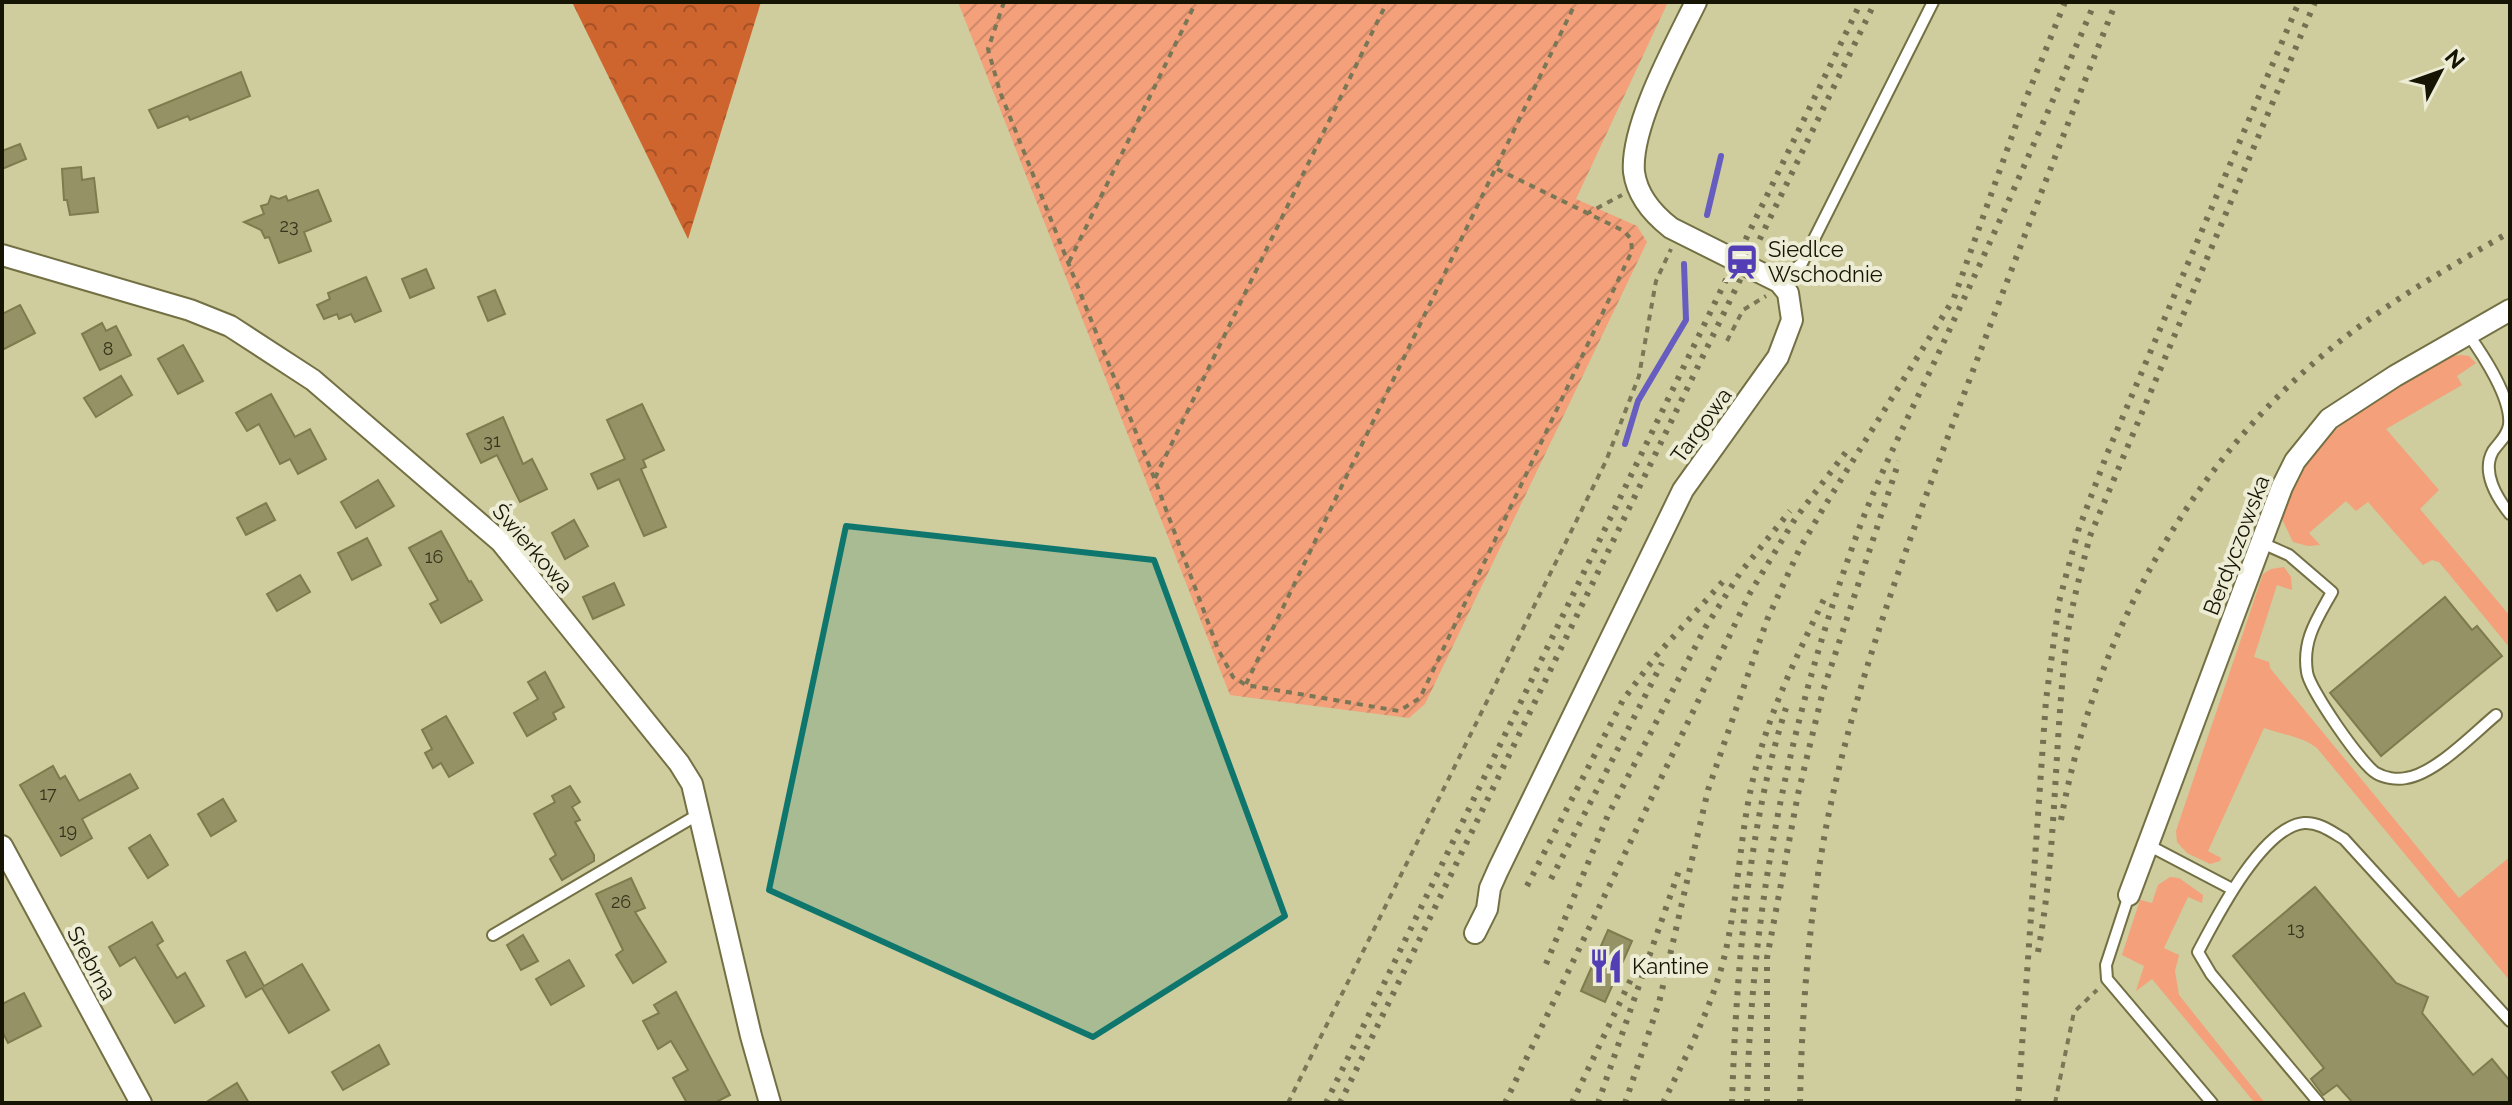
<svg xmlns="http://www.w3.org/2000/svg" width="2512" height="1105" font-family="Raleway,sans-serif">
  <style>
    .grass { fill: #f3a07b }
    .forest { fill: url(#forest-crowns) }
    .garden { fill: url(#garden-furrows) }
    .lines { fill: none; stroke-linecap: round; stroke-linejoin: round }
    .stream { stroke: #675dc0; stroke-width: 6 }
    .building { fill: #959365; stroke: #7e7b4f; stroke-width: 2 }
    .service-casing { stroke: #737044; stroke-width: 14 }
    .minor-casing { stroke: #737044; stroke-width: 24 }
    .path { stroke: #797756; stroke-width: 4; stroke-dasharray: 6 6; stroke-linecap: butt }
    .service { stroke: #fff; stroke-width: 10 }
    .minor { stroke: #fff; stroke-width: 20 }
    .rail { stroke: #737151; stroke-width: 6; stroke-dasharray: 4 8; stroke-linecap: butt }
    .marked { fill: #0f766e; fill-opacity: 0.2; stroke: #0f766e; stroke-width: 6; stroke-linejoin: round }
    .labels { text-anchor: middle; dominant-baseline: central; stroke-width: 8; stroke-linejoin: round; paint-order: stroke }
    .number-label { font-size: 18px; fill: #36341c }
    .poi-label { font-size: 22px; fill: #161504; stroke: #edecd4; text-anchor: start }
    .street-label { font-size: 22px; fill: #161504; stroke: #edecd4 }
  </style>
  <defs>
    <pattern id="forest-crowns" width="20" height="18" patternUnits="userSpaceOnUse" patternTransform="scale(2)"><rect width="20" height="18" fill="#ce642e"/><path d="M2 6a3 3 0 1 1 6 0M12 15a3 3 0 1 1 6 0" fill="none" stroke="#a65125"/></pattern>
    <pattern id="garden-furrows" width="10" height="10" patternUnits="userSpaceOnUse" patternTransform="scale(2)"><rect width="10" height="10" fill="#f3a07b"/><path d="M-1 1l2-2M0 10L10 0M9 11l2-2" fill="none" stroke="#d08969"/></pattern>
  </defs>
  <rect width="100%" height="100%" fill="#cfcc9d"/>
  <g class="grass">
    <path d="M2462 355 2469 356 2476 363 2457 376 2462 385 2386 429 2439 490 2420 509 2510 616V648L2439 562 2432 560 2423 565 2368 502 2356 511 2346 501 2309 533 2320 545 2308 546 2293 542 2282 519C2287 506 2290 490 2297 478 2329 419 2395 389 2451 356Z"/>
    <path d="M2284 567 2291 577 2292 590 2277 585 2254 657 2269 662 2270 668 2459 898 2510 857V981L2317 748C2300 735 2282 735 2264 728L2208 851 2221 858 2220 861 2210 864 2187 853 2177 842 2176 831 2263 574 2271 569Z"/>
    <path d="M2170 877 2179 878 2203 895 2202 903 2188 897 2164 948 2179 955 2175 971 2179 995 2265 1103H2255L2152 979 2136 991 2144 966 2122 955 2140 900 2152 903 2158 885Z"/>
  </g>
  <path class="forest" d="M572 2H761L688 239Z"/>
  <path class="garden" d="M958 2H1668L1576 199 1637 226 1647 242 1425 704 1409 718 1230 695Z"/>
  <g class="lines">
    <g class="stream">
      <path d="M1707 215 1721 156"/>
      <path d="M1625 444 1638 401 1686 320 1684 264"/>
    </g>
  </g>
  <g class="building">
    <path d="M241 72 250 96 190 120 188 116 158 128 149 110Z"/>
    <path d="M20 144 26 159 2 169V151Z"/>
    <path d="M81 167 82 180 94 178 98 212 70 215 67 200H64L62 169Z"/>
    <path d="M318 190 331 221 304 232 311 251 279 263 269 237 265 238 261 230 244 222 264 214 261 206 268 204 271 196 279 199 286 196 288 201Z"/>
    <path d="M426 269 434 288 410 298 402 279Z"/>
    <path d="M366 277 381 311 355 322 351 314 339 319 337 314 324 319 317 305 330 299 328 293Z"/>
    <path d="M495 290 505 314 488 321 478 297Z"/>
    <path d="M20 305 35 333 2 350V314Z"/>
    <path d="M102 323 106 331 116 326 131 355 100 370 82 334Z"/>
    <path d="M183 345 203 381 178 394 158 359Z"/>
    <path d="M121 376 132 395 96 417 84 398Z"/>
    <path d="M271 394 295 437 310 429 326 459 298 474 290 459 280 464 259 424 247 431 236 413Z"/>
    <path d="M642 404 664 450 643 460 646 467 641 469 666 527 644 536 619 479 598 489 591 474 625 459 607 420Z"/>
    <path d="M503 417 523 464 532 459 547 489 520 502 497 455 481 463 467 434Z"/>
    <path d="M378 480 394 506 356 528 341 502Z"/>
    <path d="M266 503 275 520 246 535 237 518Z"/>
    <path d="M574 520 588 546 565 559 552 533Z"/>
    <path d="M441 531 469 582 471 581 482 600 441 623 430 604 438 600 409 548Z"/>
    <path d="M367 538 381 565 352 580 338 553Z"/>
    <path d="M300 575 310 592 277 611 267 594Z"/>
    <path d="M614 583 624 605 593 619 583 597Z"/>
    <path d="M2445 597 2472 630 2477 626 2502 656 2381 756 2330 693Z"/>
    <path d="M545 672 564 707 553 713 556 719 527 736 514 713 538 699 528 682Z"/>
    <path d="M446 716 473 763 449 777 441 763 433 768 425 753 432 749 422 730Z"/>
    <path d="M53 766 60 779 65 776 79 801 130 774 138 788 82 819 92 838 61 856 20 785Z"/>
    <path d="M570 786 580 802 572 807 580 820 575 822 594 855V861L562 880 550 859 556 855 534 814 555 802 552 796Z"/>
    <path d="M223 799 236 821 211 836 198 814Z"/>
    <path d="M150 835 168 865 148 878 129 848Z"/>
    <path d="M631 878 645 908 635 912 666 962 633 983 616 955 623 950 596 894Z"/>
    <path d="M2315 887 2396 983 2428 997 2422 1013 2473 1075 2492 1059 2510 1081V1103H2353L2337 1085 2323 1095 2311 1079 2324 1068 2233 956Z"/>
    <path d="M152 922 163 941 157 945 177 978 185 973 204 1006 175 1023 135 957 120 966 109 947Z"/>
    <path d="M1608 930 1632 941 1605 1002 1581 991Z"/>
    <path d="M523 935 538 961 521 970 507 945Z"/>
    <path d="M245 952 264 986 302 964 329 1010 289 1033 262 988 246 997 227 961Z"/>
    <path d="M569 960 584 986 551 1005 536 979Z"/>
    <path d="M676 992 730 1095 714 1103H687L673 1078 688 1070 671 1041 658 1049 643 1021 659 1013 654 1005Z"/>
    <path d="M24 993 41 1026 8 1043 2 1031V1004Z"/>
    <path d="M379 1045 389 1064 343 1090 332 1072Z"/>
    <path d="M237 1083 249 1103H205Z"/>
  </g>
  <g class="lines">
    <g class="service-casing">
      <g id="service">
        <path d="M1779 282 1802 263 1933 2"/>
        <path d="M2468 334C2483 355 2512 399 2509 425 2507 437 2499 442 2493 451 2481 472 2497 498 2510 514"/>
        <path d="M2262 543 2289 555 2332 592C2317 619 2302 640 2307 672 2309 689 2362 765 2376 773 2384 778 2397 780 2406 778 2435 774 2473 734 2496 715"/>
        <path d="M2148 845 2232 889"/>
        <path d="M2129 895 2106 965 2107 979 2212 1103"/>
        <path d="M493 935 699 814"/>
        <path d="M2319 1103 2211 974 2198 952C2216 918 2262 827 2304 823 2319 822 2332 832 2344 839L2510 1021"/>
      </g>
    </g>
    <g class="minor-casing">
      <g id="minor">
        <path d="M2 255 190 310 230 326 313 380 501 542 679 763 692 784 751 1036 770 1103"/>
        <path d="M2 846 141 1103"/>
        <path d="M2129 895 2282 487 2295 461 2329 419 2395 376 2510 310"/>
        <path d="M1475 933 1487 909 1490 888 1498 870 1683 490 1778 357 1792 320 1788 293 1779 282 1671 228C1653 214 1637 195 1634 172 1630 126 1676 43 1696 2"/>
      </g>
    </g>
    <g class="path">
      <path d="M1004 2 988 49 1000 92 1155 480 1218 649 1233 677 1246 685 1399 711 1420 698 1632 251 1631 239 1624 231 1497 169"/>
      <path d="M1586 214 1622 195"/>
      <path d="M1069 262 1196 2"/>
      <path d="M1727 341 1743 310 1766 296"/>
      <path d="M1155 478 1387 2"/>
      <path d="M1246 684 1576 2"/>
      <path d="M1288 1103 1606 461 1639 376 1656 281 1671 249"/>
      <path d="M2055 1103 2074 1012 2097 990"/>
    </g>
    <use href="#service" class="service"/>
    <use href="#minor" class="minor"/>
    <g class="rail">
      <path d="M1954 298 2021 111 2065 2"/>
      <path d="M2061 820C2095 632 2198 447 2352 332 2402 294 2456 263 2510 232"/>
      <path d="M1551 879 1662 663"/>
      <path d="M1527 886 1623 700 1656 656 1726 578"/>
      <path d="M2038 952C2056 855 2054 754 2065 655 2069 614 2080 575 2090 536L2315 2"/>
      <path d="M1546 964 1608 815 1705 628 1740 573 1790 511"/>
      <path d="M1326 1103 1861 2"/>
      <path d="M1340 1103 1875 2"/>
      <path d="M1505 1103 1750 593 1795 519 1849 448"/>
      <path d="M1572 1103 1632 977"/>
      <path d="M1598 1103 1681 865"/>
      <path d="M1625 1103 1659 1003 1708 790 1767 620 1800 548 1824 507 1953 300"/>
      <path d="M1663 1103C1689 1050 1717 998 1728 940 1740 880 1741 818 1758 760 1773 703 1800 650 1825 597"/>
      <path d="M1732 1103C1736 977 1747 829 1786 708"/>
      <path d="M1747 1103C1751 910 1787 730 1852 548 1879 471 1919 397 1953 322 2003 216 2049 110 2095 2"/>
      <path d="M1767 1103V958L1798 794 1823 691 1899 461"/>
      <path d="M1800 1103C1802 1003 1810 901 1831 803 1861 665 1912 533 1961 402 2012 268 2063 135 2116 2"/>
      <path d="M2018 1103 2046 700 2059 602 2078 531 2107 454 2299 2"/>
    </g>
  </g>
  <path class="marked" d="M846 526 1154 560 1285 916 1093 1037 769 890Z"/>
  <defs>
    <g id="station-bare" transform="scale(2.76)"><path d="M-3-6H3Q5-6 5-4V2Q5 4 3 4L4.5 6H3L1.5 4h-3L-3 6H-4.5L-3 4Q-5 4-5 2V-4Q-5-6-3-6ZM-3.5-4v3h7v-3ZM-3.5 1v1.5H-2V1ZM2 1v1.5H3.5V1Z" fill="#533eb6" stroke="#edecd4" stroke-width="2.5" paint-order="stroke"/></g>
    <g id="restaurant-bare" transform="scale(2.76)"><path d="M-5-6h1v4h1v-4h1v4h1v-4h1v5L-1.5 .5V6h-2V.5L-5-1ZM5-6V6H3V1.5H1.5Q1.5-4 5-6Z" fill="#533eb6" stroke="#edecd4" stroke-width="2.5" paint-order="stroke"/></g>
  </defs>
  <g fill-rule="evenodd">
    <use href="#station-bare" x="1742" y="262"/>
    <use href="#restaurant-bare" x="1606" y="966"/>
  </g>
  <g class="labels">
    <g class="number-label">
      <text x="289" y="225">23</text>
      <text x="108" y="348">8</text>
      <text x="492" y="440">31</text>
      <text x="434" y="556">16</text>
      <text x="48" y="793">17</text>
      <text x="68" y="830">19</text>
      <text x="621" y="901">26</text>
      <text x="2296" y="928">13</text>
    </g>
    <g class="poi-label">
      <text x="1768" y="249">Siedlce<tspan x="1768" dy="25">Wschodnie</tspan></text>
      <text x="1632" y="966">Kantine</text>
    </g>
    <g class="street-label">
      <text transform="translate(1701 425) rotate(-54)">Targowa</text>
      <text transform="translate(2236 545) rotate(-69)">Berdyczowska</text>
      <text transform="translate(533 548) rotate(49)">Świerkowa</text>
      <text transform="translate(92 963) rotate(62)">Srebrna</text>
    </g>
  </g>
  <rect width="2512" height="1105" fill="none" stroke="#161504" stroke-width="8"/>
  <g transform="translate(2440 72) rotate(49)" stroke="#edecd4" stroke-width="6" paint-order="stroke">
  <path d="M0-6L14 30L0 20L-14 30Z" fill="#161504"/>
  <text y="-12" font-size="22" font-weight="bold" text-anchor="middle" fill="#161504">N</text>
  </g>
</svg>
